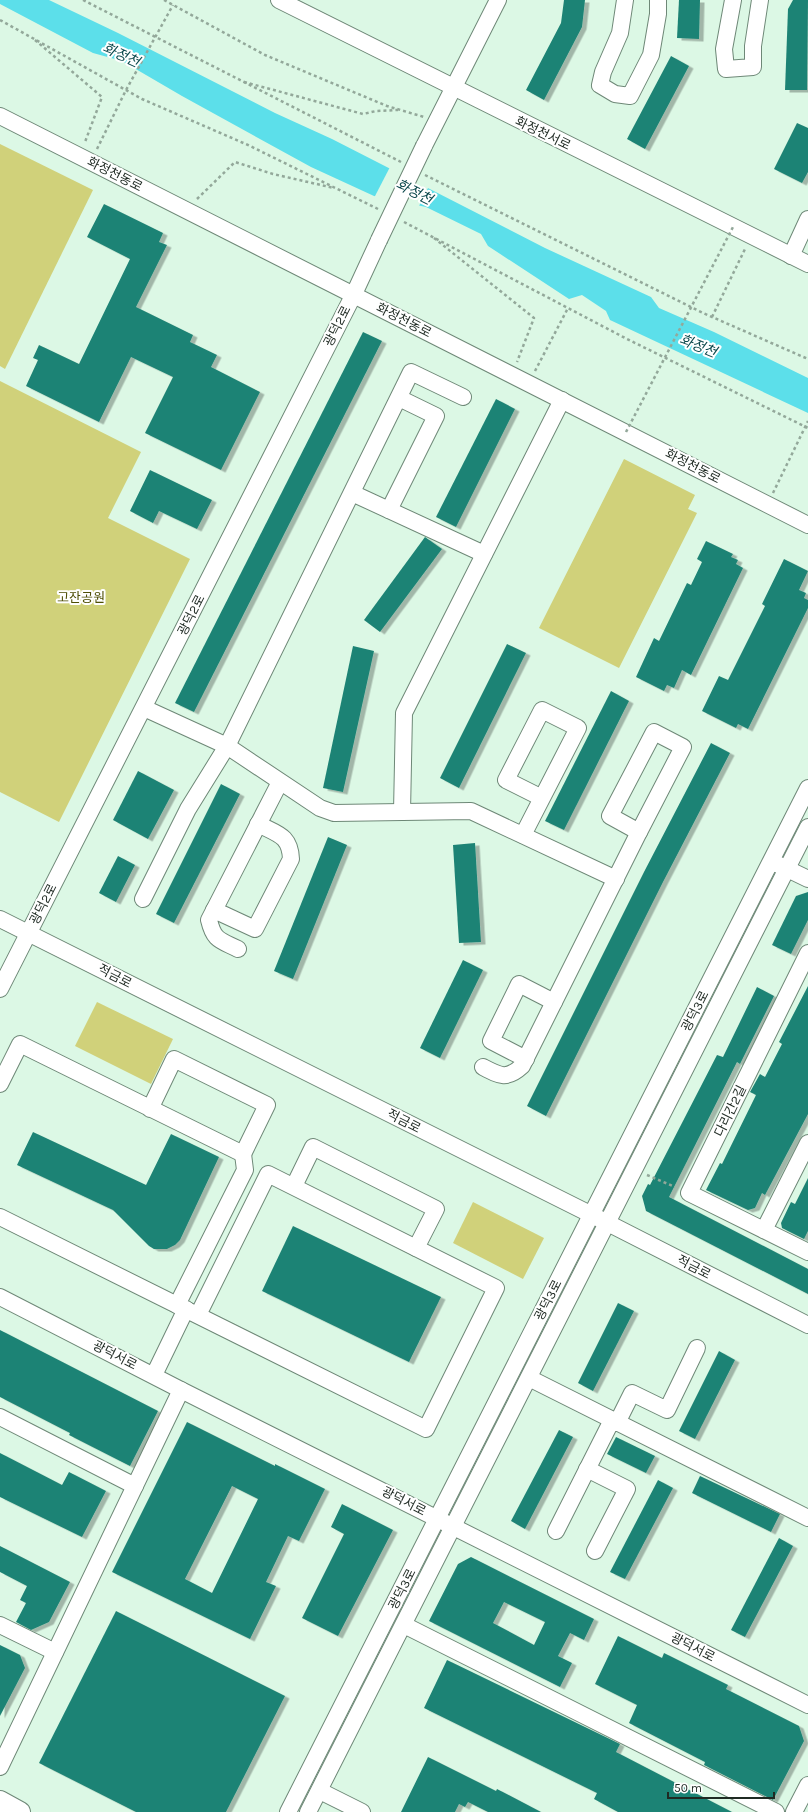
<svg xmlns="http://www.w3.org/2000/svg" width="808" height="1812" font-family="Karla,'Noto Sans KR',sans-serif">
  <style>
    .green { fill: #d0d17a }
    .water { fill: #5cdfea }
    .pier { fill: #dcf8e5 }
    .building { fill: #1f8374; fill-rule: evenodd; filter: url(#shadow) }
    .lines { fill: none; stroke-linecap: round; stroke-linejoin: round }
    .minor-casing { stroke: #6e8877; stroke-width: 18 }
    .major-casing { stroke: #6e8877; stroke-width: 22 }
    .path { stroke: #93a89a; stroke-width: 2.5; stroke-dasharray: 3 3; stroke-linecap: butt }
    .minor { stroke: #fff; stroke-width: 16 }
    .major { stroke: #fff; stroke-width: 20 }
    .minor-bridge-casing { stroke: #6e8877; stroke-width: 18; stroke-linecap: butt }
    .path-bridge { stroke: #93a89a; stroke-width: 2.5; stroke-dasharray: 3 3; stroke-linecap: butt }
    .minor-bridge { stroke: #fff; stroke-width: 16 }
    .labels { text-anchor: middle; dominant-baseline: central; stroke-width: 4; stroke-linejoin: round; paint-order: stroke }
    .street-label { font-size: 13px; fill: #1f2a23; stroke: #fff }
    .park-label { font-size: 13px; fill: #4e4e04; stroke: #fff }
    .water-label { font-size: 14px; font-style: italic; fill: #0b484c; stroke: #fff }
  </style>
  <defs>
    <filter id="shadow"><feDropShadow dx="4.5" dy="2.5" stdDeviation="0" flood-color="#0004"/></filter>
  </defs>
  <rect width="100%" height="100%" fill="#dcf8e5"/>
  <g class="green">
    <path d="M0 144 93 190 5 369 0 366Z"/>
    <path d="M0 381 141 452 108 518 190 559 59 822 0 792Z"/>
    <path d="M624 459 695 495 688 509 697 513 619 668 539 628Z"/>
    <path d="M97 1002 173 1039 151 1084 75 1046Z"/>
    <path d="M473 1202 544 1238 523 1279 453 1243Z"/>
  </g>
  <path class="water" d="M0 0H49L118 33 275 113 332 139 545 248 651 297 659 308 714 332 808 378V413L610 320 606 311 582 295 569 299 488 246 481 234 426 207 374 196 311 167 182 96 122 61 93 53 0 4Z"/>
  <path class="pier" d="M390 167 429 186 418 208 374 198Z"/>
  <g class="building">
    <path d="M564 0H585L582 27 544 100 526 90 561 23Z"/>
    <path d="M679 0H700L699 39 677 38Z"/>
    <path d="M793 0H808L807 90H785L788 9Z"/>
    <path d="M671 56 689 66 645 149 627 139Z"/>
    <path d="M797 123 808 128V172L802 183 774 169Z"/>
    <path d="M104 204 163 233 159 242 167 245 136 307 193 335 190 342 217 355 211 367 260 392 221 470 145 433 173 377 131 357 99 422 26 386 38 360 33 358 39 345 79 364 130 259 87 237Z"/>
    <path d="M363 332 382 341 194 712 175 703Z"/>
    <path d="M496 399 515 409 456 527 436 517Z"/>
    <path d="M150 470 212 500 197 529 159 511 153 523 130 511Z"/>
    <path d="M425 537 442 549 380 632 364 620Z"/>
    <path d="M706 541 733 554 731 557 738 560 736 564 743 568 691 675 682 670 674 688 667 685 664 691 636 677 654 638 659 641 687 583 691 585 702 562 697 559Z"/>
    <path d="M784 559 808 571 799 590 806 593 804 598 808 600V608L748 729 738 724 736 728 702 711 719 676 728 680 765 606 762 604Z"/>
    <path d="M507 644 526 653 459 788 440 778Z"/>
    <path d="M353 646 374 651 343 792 323 788Z"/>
    <path d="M611 691 629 701 564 830 545 821Z"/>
    <path d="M711 743 730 753 663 882 546 1116 527 1106 644 872Z"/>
    <path d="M138 771 174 790 148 839 113 820Z"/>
    <path d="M221 784 240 794 174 923 156 914Z"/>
    <path d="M328 837 347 845 293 979 274 971Z"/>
    <path d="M475 843 481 942 459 943 453 845Z"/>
    <path d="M118 856 135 865 116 902 99 893Z"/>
    <path d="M808 892V920L791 954 772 945 796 896Z"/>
    <path d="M463 960 483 970 440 1058 420 1048Z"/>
    <path d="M808 986V1114L765 1195 762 1193 755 1208 748 1210 706 1190 720 1163 722 1164 756 1095 750 1092 760 1074 765 1077 782 1044 779 1042Z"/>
    <path d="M757 987 774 996 740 1064 737 1062 669 1197 808 1269V1294L646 1211 642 1196 648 1184 650 1185 717 1055 723 1057Z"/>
    <path d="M33 1132 146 1185 171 1134 219 1157 180 1240 175 1245 167 1249H154L149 1246 113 1210 17 1165Z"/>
    <path d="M808 1178V1231L804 1239 782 1228 781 1223 791 1202 795 1204Z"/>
    <path d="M293 1226 441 1297 409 1362 262 1291Z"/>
    <path d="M618 1303 634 1311 593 1391 578 1383Z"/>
    <path d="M0 1330 158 1411 130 1466 69 1435 70 1433 0 1397Z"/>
    <path d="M719 1351 735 1360 695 1439 679 1431Z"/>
    <path d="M187 1422 275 1466V1464L325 1489 299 1541 288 1536 266 1582 276 1586 250 1639 112 1572ZM232 1486 258 1499 212 1593 185 1579Z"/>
    <path d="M559 1430 573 1437 525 1529 511 1521Z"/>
    <path d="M616 1437 655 1456 646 1473 607 1454Z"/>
    <path d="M0 1453 62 1485 69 1472 106 1491 82 1537 0 1497Z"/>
    <path d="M700 1476 780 1514 771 1532 692 1493Z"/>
    <path d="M658 1480 673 1488 625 1579 610 1572Z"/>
    <path d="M342 1504 393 1530 338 1636 302 1618 344 1534 331 1527Z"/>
    <path d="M779 1538 793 1546 745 1637 731 1630Z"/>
    <path d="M0 1546 70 1582 49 1622 31 1630 16 1622 26 1603 20 1600 27 1586 0 1572Z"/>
    <path d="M471 1557 594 1619 584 1640 570 1633 558 1656 572 1663 560 1687 429 1621 458 1564ZM504 1602 545 1622 534 1645 493 1623Z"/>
    <path d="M116 1611 285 1696 226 1812H136L39 1763Z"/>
    <path d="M618 1636 662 1658 664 1653 728 1685 726 1689 799 1726 804 1741 773 1800 704 1765 705 1762 629 1723 637 1705 595 1684Z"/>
    <path d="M0 1645 20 1655 25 1668 0 1716Z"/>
    <path d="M447 1660 620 1744 616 1752 732 1812H618L594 1799 597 1793 424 1708Z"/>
    <path d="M428 1757 496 1791 497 1789 541 1812H488L468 1802 465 1807 459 1804 455 1812H401Z"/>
  </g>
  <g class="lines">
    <g class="minor-casing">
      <g id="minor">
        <path d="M279 0 808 264"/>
        <path d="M625 0 620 33 603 72 600 85 615 94 630 96 651 55 658 14V0"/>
        <path d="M733 0 724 49 726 69 753 67V46L760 0"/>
        <path d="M0 116 808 525"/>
        <path d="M424 146 498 0"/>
        <path d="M791 256 808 219"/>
        <path d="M352 493 484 554"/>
        <path d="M389 510 436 416 399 398"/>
        <path d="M144 708 227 746 320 808 334 813 471 811 616 879"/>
        <path d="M654 732 683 747 639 832 610 816Z"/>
        <path d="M402 812 404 713 562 400"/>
        <path d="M523 835 578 728 542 710 506 780 542 798"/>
        <path d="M777 864 808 879"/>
        <path d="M143 899 188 809 227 746 411 372 463 397"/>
        <path d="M214 910 255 929 291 859C290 835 277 834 258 824"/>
        <path d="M0 919 592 1215 808 1325"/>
        <path d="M238 949C220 940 214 941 209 920L280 782"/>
        <path d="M808 953 689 1193 808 1252"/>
        <path d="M0 989 354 294 379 240"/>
        <path d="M526 1059 491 1041 519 984 554 1002"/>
        <path d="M483 1067C500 1076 507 1080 522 1066L639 832"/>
        <path d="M0 1084 20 1044 243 1154 267 1105 174 1059 150 1109"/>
        <path d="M294 1186 313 1147 436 1209 416 1248"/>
        <path d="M0 1217 426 1429 496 1288 268 1174 198 1315"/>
        <path d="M764 1230 808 1143"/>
        <path d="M0 1297 181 1390 808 1705"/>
        <path d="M177 1305 245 1170 243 1154"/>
        <path d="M154 1375 186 1309"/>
        <path d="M529 1378 808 1518"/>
        <path d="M0 1417 135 1486"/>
        <path d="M617 1423 632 1393 667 1410 697 1348"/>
        <path d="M587 1469 627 1489 595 1551"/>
        <path d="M556 1531 612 1420"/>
        <path d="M0 1625 55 1652"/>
        <path d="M404 1625 776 1812"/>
        <path d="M0 1767 181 1390"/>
        <path d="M320 1791 362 1812"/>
        <path d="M288 1812 808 788"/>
        <path d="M308 1812 808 827"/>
        <path d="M794 1812 808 1785"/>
      </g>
    </g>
    <g class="major-casing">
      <path id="major" d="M0 1801 20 1812"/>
    </g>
    <g class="path">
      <path d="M83 0 401 162"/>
      <path d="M164 0 265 55 387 106 424 117"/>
      <path d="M0 20 142 99 248 145 378 209"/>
      <path d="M35 40 102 97 85 142"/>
      <path d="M244 82 363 114 376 111 398 110"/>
      <path d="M97 149 126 90 173 5"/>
      <path d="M425 175 703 313 808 359"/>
      <path d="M197 199 235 162 273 174 334 188"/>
      <path d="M404 222 627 339 808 428"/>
      <path d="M434 238 534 318 517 362"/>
      <path d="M712 317 745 249"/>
      <path d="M535 371 568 308"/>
      <path d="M773 493 808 421"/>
      <path d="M647 1175 675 1187"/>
    </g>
    <use href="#minor" class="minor"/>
    <use href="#major" class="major"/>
    <g class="minor-bridge-casing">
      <path id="minor-bridge" d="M379 240 424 146"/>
    </g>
    <path class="path-bridge" d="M626 432 733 227"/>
    <use href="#minor-bridge" class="minor-bridge"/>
  </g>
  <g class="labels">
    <g class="street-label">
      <text transform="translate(543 133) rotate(26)">화정천서로</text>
      <text transform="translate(115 174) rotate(27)">화정천동로</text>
      <text transform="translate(404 320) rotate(27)">화정천동로</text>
      <text transform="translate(337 326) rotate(-63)">광덕2로</text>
      <text transform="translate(693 466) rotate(27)">화정천동로</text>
      <text transform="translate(191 615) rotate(-63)">광덕2로</text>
      <text transform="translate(43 904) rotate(-63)">광덕2로</text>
      <text transform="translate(115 976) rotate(27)">적금로</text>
      <text transform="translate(695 1011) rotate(-63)">광덕3로</text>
      <text transform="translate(730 1111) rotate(-64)">다리간2길</text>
      <text transform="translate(404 1121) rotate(27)">적금로</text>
      <text transform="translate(694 1267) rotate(27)">적금로</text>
      <text transform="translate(548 1300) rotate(-63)">광덕3로</text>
      <text transform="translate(115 1355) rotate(27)">광덕서로</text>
      <text transform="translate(404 1501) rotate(27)">광덕서로</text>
      <text transform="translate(402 1589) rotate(-63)">광덕3로</text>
      <text transform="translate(693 1647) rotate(27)">광덕서로</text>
    </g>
    <g class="park-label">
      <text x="81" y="597">고잔공원</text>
    </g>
    <g class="water-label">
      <text transform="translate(121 55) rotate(25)">화정천</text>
      <text transform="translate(414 192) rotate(27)">화정천</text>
      <text transform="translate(698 346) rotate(22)">화정천</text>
    </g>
  </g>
  <path d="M668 1792v6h106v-6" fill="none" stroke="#1f2a23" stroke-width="2"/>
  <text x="674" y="1792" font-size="12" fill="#1f2a23" stroke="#ffffff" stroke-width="3" paint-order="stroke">50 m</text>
</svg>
